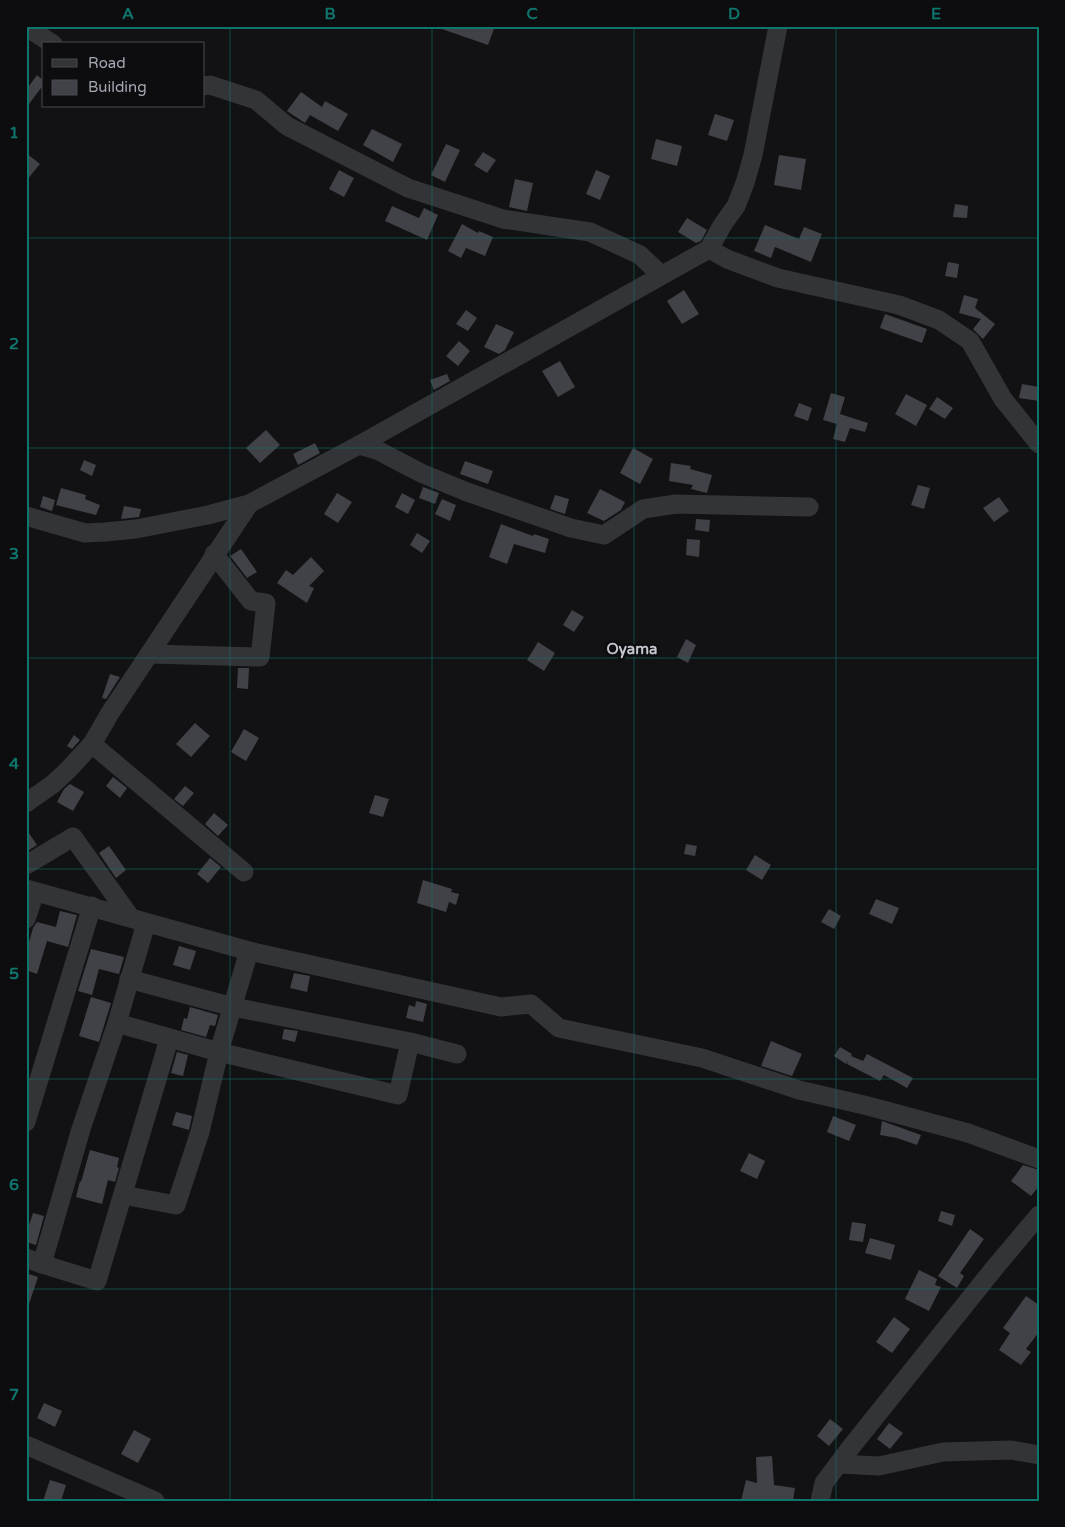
<svg xmlns="http://www.w3.org/2000/svg" width="1065" height="1527" font-family="'Varela Round',sans-serif">
  <style>
    .building { fill: #414247 }
    .lines { fill: none; stroke-linecap: round; stroke-linejoin: round }
    .minor { stroke: #333438; stroke-width: 19 }
    .grid { fill: none; stroke: #0f766e; stroke-width: 1; stroke-opacity: 0.55 }
    .labels { text-anchor: middle; dominant-baseline: central; stroke-width: 5; stroke-linejoin: round; paint-order: stroke }
    .quarter-label { font-size: 15px; font-weight: bold; fill: #c5c7d0; stroke: #0d0d0f }
    .neatline { fill: none; stroke: #0f766e; stroke-width: 2 }
    .grid-label { font-size: 16px; text-anchor: middle; font-weight: bold; fill: #0f766e }
  </style>
  <rect width="100%" height="100%" fill="#121214"/>
  <g class="building">
    <path d="M440 26H495L488 45 439 28Z"/>
    <path d="M37 75 44 81V84L26 108V90Z"/>
    <path d="M301 92 322 107 325 101 348 114 338 131 310 115 305 123 287 111Z"/>
    <path d="M715 114 734 120 727 141 708 135Z"/>
    <path d="M372 129 402 144 393 162 363 145Z"/>
    <path d="M656 139 682 146 677 166 651 159Z"/>
    <path d="M446 144 460 150 445 182 431 175Z"/>
    <path d="M483 152 496 160 487 173 474 165Z"/>
    <path d="M26 153 40 164 26 181Z"/>
    <path d="M779 155 806 159 801 190 774 185Z"/>
    <path d="M339 170 354 178 344 197 329 189Z"/>
    <path d="M596 170 610 176 600 200 586 194Z"/>
    <path d="M515 179 533 183 527 211 509 207Z"/>
    <path d="M955 204 968 206 967 218 953 217Z"/>
    <path d="M392 206 419 218 424 208 438 215 427 240 385 221Z"/>
    <path d="M687 218 707 230 701 241 696 243 678 232Z"/>
    <path d="M462 224 478 233 479 231 493 237 485 256 466 248 461 258 448 251Z"/>
    <path d="M765 225 799 239 804 227 822 234 811 262 775 247 771 258 754 251Z"/>
    <path d="M948 262 959 264 957 278 945 276Z"/>
    <path d="M684 290 699 314 682 324 667 301Z"/>
    <path d="M964 295 978 299 975 308 995 324 983 339 973 329 981 319 959 313Z"/>
    <path d="M466 310 477 318 468 331 456 324Z"/>
    <path d="M885 314 927 329 922 343 880 328Z"/>
    <path d="M496 324 514 332 505 350 499 354 484 347Z"/>
    <path d="M459 341 470 351 458 366 446 356Z"/>
    <path d="M560 361 575 387 558 397 542 371Z"/>
    <path d="M447 374 450 381 434 390 430 380Z"/>
    <path d="M1022 384 1039 387V401L1019 398Z"/>
    <path d="M831 393 845 397 840 414 868 423 865 432 850 428 845 442 833 439 837 424 823 420Z"/>
    <path d="M906 394 927 405 916 426 895 414Z"/>
    <path d="M937 397 953 408 945 419 929 409Z"/>
    <path d="M799 403 812 408 808 421 794 416Z"/>
    <path d="M266 430 280 445 260 463 246 448Z"/>
    <path d="M315 443 320 453 298 465 293 454Z"/>
    <path d="M633 448 653 459 640 484 620 473Z"/>
    <path d="M84 460 96 465 92 476 80 470Z"/>
    <path d="M465 461 493 471 488 484 460 474Z"/>
    <path d="M671 463 691 466 690 469 712 475 707 493 691 489 693 485 669 481Z"/>
    <path d="M918 485 930 488 924 509 911 505Z"/>
    <path d="M423 487 439 493 435 504 419 498Z"/>
    <path d="M61 488 86 495 85 499 100 505 96 515 56 505Z"/>
    <path d="M600 489 625 502 621 510 604 521 587 513Z"/>
    <path d="M337 493 352 502 338 523 324 514Z"/>
    <path d="M402 493 415 500 408 514 395 507Z"/>
    <path d="M555 495 569 499 565 514 550 509Z"/>
    <path d="M43 496 55 500 52 511 40 507Z"/>
    <path d="M999 497 1009 511 994 522 983 508Z"/>
    <path d="M442 499 456 505 450 521 435 514Z"/>
    <path d="M124 506 141 509 139 517 121 519Z"/>
    <path d="M696 519 710 520 709 532 695 530Z"/>
    <path d="M501 524 533 536 534 534 549 539 545 553 514 544 507 564 489 557Z"/>
    <path d="M417 533 430 541 422 553 410 545Z"/>
    <path d="M687 539 700 540 699 557 686 555Z"/>
    <path d="M241 549 257 572 247 578 230 556Z"/>
    <path d="M311 557 324 571 309 586 314 588 307 603 277 583 286 570 293 575Z"/>
    <path d="M572 610 584 617 574 632 563 625Z"/>
    <path d="M686 639 696 645 688 663 677 657Z"/>
    <path d="M538 642 555 653 544 671 527 660Z"/>
    <path d="M238 668H249L248 689 237 688Z"/>
    <path d="M110 674 120 677 106 699 102 698Z"/>
    <path d="M195 723 210 736 191 757 176 744Z"/>
    <path d="M244 729 259 738 246 761 231 752Z"/>
    <path d="M74 735 80 740 72 749 67 746Z"/>
    <path d="M113 777 127 788 120 798 106 786Z"/>
    <path d="M70 784 84 792 73 811 57 802 64 789Z"/>
    <path d="M185 786 194 793 183 806 174 799Z"/>
    <path d="M375 795 389 799 383 817 369 813Z"/>
    <path d="M214 813 228 825 218 836 205 824Z"/>
    <path d="M26 829 37 845 26 852Z"/>
    <path d="M686 844 697 846 695 856 684 854Z"/>
    <path d="M109 846 126 870 116 878 99 853Z"/>
    <path d="M755 855 771 865 762 880 746 870Z"/>
    <path d="M210 858 221 867 208 883 197 874Z"/>
    <path d="M423 880 452 889 451 892 459 894 456 905 449 902 446 912 417 903Z"/>
    <path d="M876 899 899 908 892 924 869 914Z"/>
    <path d="M829 909 841 916 834 929 821 922Z"/>
    <path d="M60 911 77 915 68 947 47 941 37 974 26 970V953L33 928 37 922 56 927Z"/>
    <path d="M179 946 196 951 190 970 173 965Z"/>
    <path d="M91 949 124 957 119 974 99 969 92 995 78 991Z"/>
    <path d="M294 973 310 976 307 992 290 988Z"/>
    <path d="M91 997 111 1003 99 1042 79 1036Z"/>
    <path d="M416 1001 427 1004 423 1022 406 1018 409 1005 415 1007Z"/>
    <path d="M190 1007 218 1015 215 1026 210 1025 206 1037 181 1030 184 1018 187 1019Z"/>
    <path d="M284 1029 298 1031 295 1042 282 1039Z"/>
    <path d="M771 1041 802 1054 792 1076 761 1066Z"/>
    <path d="M840 1047 852 1054 851 1056 863 1061 867 1054 913 1078 907 1088 884 1075 880 1081 847 1064 848 1060 846 1064 834 1056Z"/>
    <path d="M177 1052 188 1055 183 1076 171 1073Z"/>
    <path d="M176 1112 192 1116 189 1130 172 1125Z"/>
    <path d="M833 1116 856 1125 849 1141 827 1132Z"/>
    <path d="M882 1121 921 1135 917 1145 897 1138 880 1135Z"/>
    <path d="M90 1150 119 1158 117 1167 119 1168 115 1182 108 1180 102 1204 76 1197 80 1181 81 1182Z"/>
    <path d="M749 1153 765 1161 757 1179 740 1171Z"/>
    <path d="M1023 1165 1039 1170V1186L1031 1196 1011 1181Z"/>
    <path d="M941 1211 955 1215 952 1226 938 1221Z"/>
    <path d="M33 1213 44 1216 36 1245 26 1242V1234Z"/>
    <path d="M852 1222 866 1224 863 1242 849 1240Z"/>
    <path d="M970 1229 984 1239 960 1273 964 1276 957 1288 938 1276Z"/>
    <path d="M870 1238 895 1245 891 1260 865 1253Z"/>
    <path d="M919 1270 937 1279 935 1285 941 1287 929 1311 905 1299Z"/>
    <path d="M26 1273 38 1277 28 1307H26Z"/>
    <path d="M1026 1296 1039 1305V1332L1026 1349 1031 1352 1021 1365 999 1350 1010 1333 1003 1328Z"/>
    <path d="M894 1317 910 1329 892 1353 876 1342Z"/>
    <path d="M44 1403 62 1411 55 1427 37 1418Z"/>
    <path d="M830 1419 843 1429 829 1446 817 1436Z"/>
    <path d="M889 1423 903 1433 890 1449 877 1439Z"/>
    <path d="M134 1430 151 1439 138 1463 121 1454Z"/>
    <path d="M772 1456 774 1485 795 1488 793 1501H741L746 1480 757 1483 756 1457Z"/>
    <path d="M50 1480 66 1485 61 1501H43Z"/>
  </g>
  <g class="lines">
    <g class="minor">
      <path d="M26 27 53 44"/>
      <path d="M204 86 210 85 256 100 287 126 408 188 503 219 590 232 640 255 661 275"/>
      <path d="M709 249 727 259 778 278 899 305 939 320 970 341 1003 399 1039 444"/>
      <path d="M359 445 377 450 421 473 467 492 571 528 604 535 643 509 676 504 809 507"/>
      <path d="M26 516 85 533 105 532 136 529 208 515 249 504 359 445 709 249 723 224 736 206 745 183 753 155 778 26"/>
      <path d="M150 654 260 657 266 603 251 601 214 554"/>
      <path d="M92 744 244 872"/>
      <path d="M26 803 53 784 68 770 92 744 110 713 249 504"/>
      <path d="M26 865 73 837 131 918"/>
      <path d="M26 889 249 951 501 1007 531 1004 559 1028 702 1058 799 1090 868 1106 968 1133 1039 1159"/>
      <path d="M26 919 35 892"/>
      <path d="M129 979 233 1007 410 1042 457 1054"/>
      <path d="M117 1023 219 1052 398 1095 410 1042"/>
      <path d="M26 1122 92 906"/>
      <path d="M123 1195 176 1205 200 1132 219 1052 249 951"/>
      <path d="M26 1258 42 1264 97 1281 169 1039"/>
      <path d="M42 1264 81 1129 117 1023 146 923"/>
      <path d="M26 1445 155 1501"/>
      <path d="M839 1464 879 1466 943 1452 1011 1450 1039 1455"/>
      <path d="M820 1501 824 1483 851 1447 996 1266 1039 1215"/>
    </g>
  </g>
  <path class="grid" d="M230 26V1501M432 26V1501M634 26V1501M836 26V1501M26 238H1039M26 448H1039M26 658H1039M26 869H1039M26 1079H1039M26 1289H1039"/>
  <g class="labels">
    <g class="quarter-label">
      <text x="632" y="649">Oyama</text>
    </g>
  </g>
  <rect width="1065" height="1527" fill="none" stroke="#0d0d0f" stroke-width="55"/>
  <rect x="42" y="42" width="162" height="65" fill="#0d0d0f" stroke="#494b51"/>
  <rect x="52" y="59" width="25" height="8" fill="#333438" stroke="#494b51"/>
  <text x="88" y="68" font-size="15" fill="#a4a8b3">Road</text>
  <rect x="52" y="80" width="25" height="15" fill="#414247" stroke="#494b51"/>
  <text x="88" y="92" font-size="15" fill="#a4a8b3">Building</text>
  <rect x="28" y="28" width="1010" height="1472" class="neatline"/>
  <g class="grid-label">
    <text x="128" y="19">A</text>
    <text x="330" y="19">B</text>
    <text x="532" y="19">C</text>
    <text x="734" y="19">D</text>
    <text x="936" y="19">E</text>
    <text x="14" y="138">1</text>
    <text x="14" y="349">2</text>
    <text x="14" y="559">3</text>
    <text x="14" y="769">4</text>
    <text x="14" y="979">5</text>
    <text x="14" y="1190">6</text>
    <text x="14" y="1400">7</text>
  </g>
</svg>
